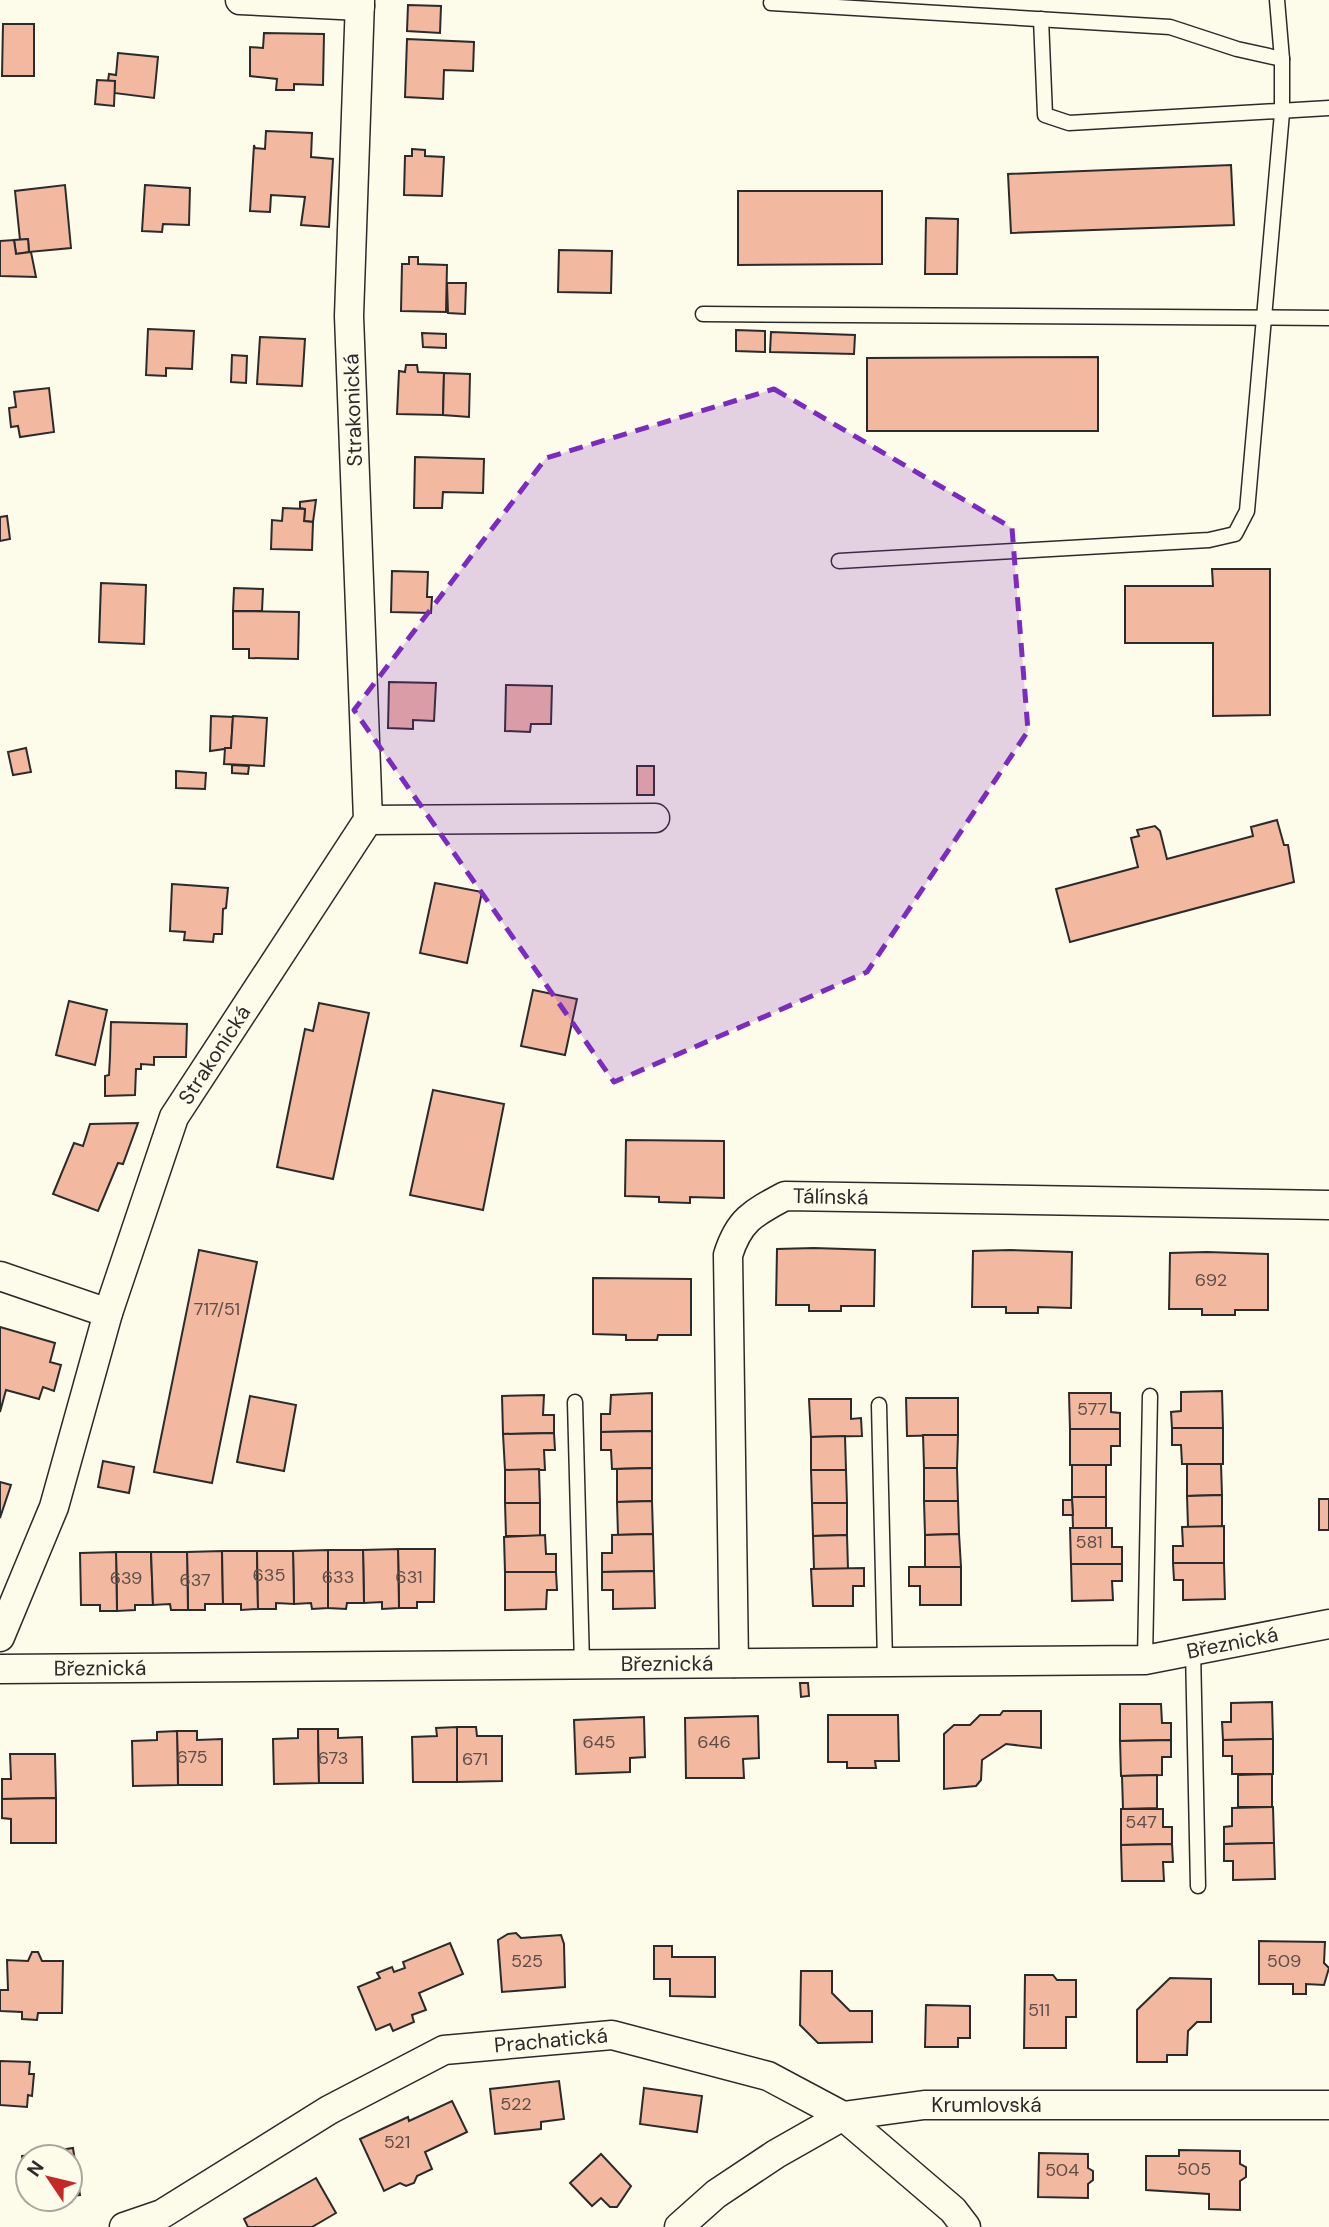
<svg xmlns="http://www.w3.org/2000/svg" width="1329" height="2227" font-family="'DM Sans',sans-serif">
  <style>
    .building { fill: #f2b8a0; stroke: #2b2b2b; stroke-width: 2 }
    .lines { fill: none; stroke-linecap: round; stroke-linejoin: round }
    .service-casing { stroke: #2b2b2b; stroke-width: 17 }
    .minor-casing { stroke: #2b2b2b; stroke-width: 31 }
    .service { stroke: #fdfbea; stroke-width: 14 }
    .minor { stroke: #fdfbea; stroke-width: 28 }
    .marked { fill: #7b2cbf; fill-opacity: 0.2; stroke: #7b2cbf; stroke-width: 5; stroke-dasharray: 14 9; stroke-linejoin: round }
    .labels { text-anchor: middle; dominant-baseline: central; stroke-width: 5; stroke-linejoin: round; paint-order: stroke }
    .number-label { font-size: 18px; fill: #5d4e48 }
    .street-label { font-size: 21px; fill: #2b2b2b; stroke: #fdfbea }
  </style>
  <rect width="100%" height="100%" fill="#fdfbea"/>
  <g class="building">
    <path d="M408 5 441 6 440 33 407 31Z"/>
    <path d="M3 24H34V76H2Z"/>
    <path d="M264 33 324 34 323 85 294 84V90H276L277 79 250 76V47L263 48Z"/>
    <path d="M407 39 474 42 473 71 444 70 443 99 405 97Z"/>
    <path d="M118 53 158 57 154 98 114 93 115 81H108L109 74 116 75Z"/>
    <path d="M97 80 115 81 114 106 95 104Z"/>
    <path d="M266 131 312 133 311 157 333 159 329 227 301 225 305 197 271 195 270 212 250 211 254 145 255 148 265 149Z"/>
    <path d="M412 149 425 150V156L444 157 442 196 404 195 405 156H412Z"/>
    <path d="M1231 165 1234 225 1011 233 1008 174Z"/>
    <path d="M65 185 71 248 29 252 28 239 20 240 15 191Z"/>
    <path d="M145 185 190 188 189 225 163 224 162 232 142 231Z"/>
    <path d="M738 191H882V264L738 265Z"/>
    <path d="M926 218 958 219 957 274H925Z"/>
    <path d="M28 239 29 252 16 254 14 240Z"/>
    <path d="M14 240 16 254 31 252 36 277 0 276V241Z"/>
    <path d="M559 250 612 251 611 293 558 292Z"/>
    <path d="M409 257H418V264L447 265 446 312 401 311 402 264H409Z"/>
    <path d="M447 283H466L465 314 448 313Z"/>
    <path d="M148 329 194 331 192 369 166 368V376L146 375Z"/>
    <path d="M736 330 765 331V352L736 351Z"/>
    <path d="M771 332 855 335 854 354 770 352Z"/>
    <path d="M422 333 446 334V348L423 347Z"/>
    <path d="M260 337 305 339 302 386 257 384Z"/>
    <path d="M232 355 247 356 246 383 231 382Z"/>
    <path d="M1098 357V431H867V358Z"/>
    <path d="M406 365H417L418 372 444 373 443 415 397 414 399 371 405 372Z"/>
    <path d="M444 373 470 374 469 417 443 415Z"/>
    <path d="M49 388 54 432 20 437 18 426 11 427 9 408 16 407 14 392Z"/>
    <path d="M415 457 484 459 483 493 443 492 442 508H414Z"/>
    <path d="M316 500 313 522 304 521 305 509 300 508V502Z"/>
    <path d="M283 508 305 509 304 521 313 522 312 550 271 549 272 520 282 521Z"/>
    <path d="M7 516 10 539 0 541V517Z"/>
    <path d="M1212 569H1270V715L1213 716V643H1125V586H1213Z"/>
    <path d="M392 571 428 572 427 597H432L431 613 391 612Z"/>
    <path d="M101 583 146 585 144 644 99 642Z"/>
    <path d="M234 588 263 589 262 611H233Z"/>
    <path d="M233 611 299 612 298 659 249 658V649H233Z"/>
    <path d="M389 682 436 683 434 721 413 720V729L388 728Z"/>
    <path d="M506 685 552 686 551 724H531L530 732 505 731Z"/>
    <path d="M211 716 233 717 231 748 210 751Z"/>
    <path d="M233 716 267 718 264 766 224 764 225 748H231Z"/>
    <path d="M26 748 31 772 13 775 8 752Z"/>
    <path d="M232 765 249 766 248 774 232 773Z"/>
    <rect x="637" y="766" width="17" height="29"/>
    <path d="M176 771 206 773 205 789 176 788Z"/>
    <path d="M1277 820 1284 845H1288L1294 882 1070 942 1056 889 1138 867 1131 838 1139 836 1137 830 1155 826 1160 831 1167 859 1253 836 1251 827Z"/>
    <path d="M435 883 482 892 467 963 420 953Z"/>
    <path d="M172 884 228 888 226 908 223 909 222 934H214L213 942 184 940 185 932 170 931Z"/>
    <path d="M533 990 577 999 565 1055 521 1046Z"/>
    <path d="M69 1001 107 1010 95 1065 56 1055Z"/>
    <path d="M319 1003 369 1013 333 1179 277 1167 305 1029 313 1031Z"/>
    <path d="M111 1022 187 1024 186 1057H154V1065L141 1064V1069H136L135 1095 105 1096V1076L109 1075 110 1056Z"/>
    <path d="M433 1090 504 1104 483 1210 410 1195Z"/>
    <path d="M138 1123 123 1164 118 1163 98 1211 53 1194 74 1143 83 1146 90 1124Z"/>
    <path d="M626 1140 724 1141V1198L690 1197V1203L659 1202V1197L625 1196Z"/>
    <path d="M814 1248 875 1250 874 1306H841V1311H809V1305H776L777 1249Z"/>
    <path d="M199 1250 257 1262 212 1483 154 1472Z"/>
    <path d="M1010 1250 1072 1252 1071 1308 1038 1307V1313H1006V1307H972L973 1251Z"/>
    <path d="M1207 1252 1268 1254V1310H1235V1315H1202V1309H1169L1170 1253Z"/>
    <path d="M593 1278 691 1279V1335H658L657 1340H626V1335L593 1334Z"/>
    <path d="M0 1327 55 1343 50 1362 61 1365 54 1391 43 1387 39 1399 6 1390 0 1412Z"/>
    <path d="M1222 1391 1223 1428H1172L1171 1412 1181 1411V1392Z"/>
    <path d="M652 1393V1431L601 1432V1414H610L611 1395Z"/>
    <path d="M1069 1393H1111V1412L1120 1413V1429H1070Z"/>
    <path d="M544 1395 543 1415H554V1433L503 1434 502 1396Z"/>
    <path d="M250 1396 296 1405 284 1471 237 1462Z"/>
    <path d="M906 1398H958V1435L907 1436Z"/>
    <path d="M809 1399H851V1419L861 1418 862 1436 811 1437Z"/>
    <path d="M1172 1428H1223V1464H1182L1181 1445H1172Z"/>
    <path d="M1070 1429H1120V1446H1111V1465H1070Z"/>
    <path d="M652 1431V1468L612 1469 611 1450H601V1432Z"/>
    <path d="M554 1433 555 1450H544L545 1470H505L503 1434Z"/>
    <path d="M923 1435H958L957 1468H924Z"/>
    <path d="M845 1436 846 1470H811V1437Z"/>
    <path d="M103 1461 134 1467 129 1493 98 1487Z"/>
    <path d="M1187 1464H1221L1222 1495 1187 1496Z"/>
    <rect x="1072" y="1465" width="34" height="32"/>
    <path d="M652 1468V1501L617 1502V1469Z"/>
    <path d="M924 1468H957L958 1501H924Z"/>
    <path d="M539 1469 540 1503H505V1470Z"/>
    <path d="M811 1470H846L847 1503H812Z"/>
    <path d="M0 1482 11 1485 0 1518Z"/>
    <path d="M1222 1495V1527H1188L1187 1496Z"/>
    <path d="M1072 1497H1106V1528H1073Z"/>
    <rect x="1319" y="1499" width="10" height="31"/>
    <path d="M1063 1500H1072L1073 1515H1063Z"/>
    <path d="M652 1501 653 1534 618 1535 617 1502Z"/>
    <path d="M924 1501H958L959 1534 925 1535Z"/>
    <path d="M505 1503H540V1536H506Z"/>
    <path d="M812 1503H847V1535L813 1536Z"/>
    <path d="M1224 1526V1563H1173V1546H1183L1182 1527Z"/>
    <path d="M1070 1528H1112V1547H1122V1564H1071Z"/>
    <path d="M653 1534 654 1571 602 1572V1553H612V1535Z"/>
    <path d="M959 1534 961 1567 925 1568V1535Z"/>
    <path d="M545 1535 546 1554H556V1572H505L504 1537Z"/>
    <path d="M847 1535 848 1569H814L813 1536Z"/>
    <path d="M398 1549H435L434 1602H417V1608H399Z"/>
    <path d="M398 1549 399 1608 382 1609V1602L364 1603 363 1550Z"/>
    <path d="M328 1550H363L364 1603H347L346 1609 328 1608Z"/>
    <path d="M328 1550V1608L312 1609 311 1603 294 1604 293 1551Z"/>
    <path d="M222 1551 223 1604H205V1610H188L187 1552Z"/>
    <path d="M222 1551H257L258 1609 241 1610V1604H223Z"/>
    <path d="M257 1551H293L294 1604 276 1603V1609H258Z"/>
    <path d="M116 1552H151L153 1605H135V1610L117 1611Z"/>
    <path d="M116 1552 117 1611H100V1605H81L80 1553Z"/>
    <path d="M151 1552H187L188 1610H171L170 1604 153 1605Z"/>
    <path d="M1173 1563H1224L1225 1599 1183 1600V1580H1174Z"/>
    <path d="M1071 1564H1122V1581H1112L1113 1600 1072 1601Z"/>
    <path d="M909 1567H961V1605H920V1586H909Z"/>
    <path d="M864 1568V1586H853V1606H813L811 1569Z"/>
    <path d="M654 1571 655 1608 613 1609V1590H602V1572Z"/>
    <path d="M505 1572H556L557 1590H547L546 1609 505 1610Z"/>
    <path d="M800 1683H808L809 1696 801 1697Z"/>
    <path d="M1272 1702 1273 1739 1223 1740 1222 1722H1231V1703Z"/>
    <path d="M1120 1704H1161L1162 1723H1171V1740L1120 1741Z"/>
    <path d="M1003 1711H1041V1748L1006 1744 982 1760 981 1780 976 1786 944 1789V1734L954 1725H970L980 1715H1000Z"/>
    <path d="M828 1715H898L899 1761H875L876 1768H847V1762H828Z"/>
    <path d="M758 1716 759 1758 743 1759 744 1778H686L685 1718Z"/>
    <path d="M644 1717 645 1757 630 1758V1772L576 1774 574 1720Z"/>
    <path d="M457 1727V1782H413L412 1737 437 1736 436 1728Z"/>
    <path d="M457 1727H476L477 1736H502V1781L457 1782Z"/>
    <path d="M298 1729H318L319 1783 274 1784 273 1739 298 1738Z"/>
    <path d="M318 1729H338V1738L362 1737 363 1783H319Z"/>
    <path d="M177 1731H197V1740L222 1739V1785H178Z"/>
    <path d="M177 1731 178 1785 133 1786 132 1741 157 1740V1732Z"/>
    <path d="M1273 1739V1774H1232V1756H1223V1740Z"/>
    <path d="M1171 1740V1757H1162V1775L1121 1776 1120 1741Z"/>
    <path d="M10 1754H55L56 1798 2 1799V1779H11Z"/>
    <path d="M1272 1774V1807H1238V1775Z"/>
    <path d="M1157 1775V1808L1123 1809 1122 1776Z"/>
    <path d="M56 1798V1843H11V1819L2 1818V1799Z"/>
    <path d="M1273 1807 1274 1843 1224 1844V1827L1232 1826V1808Z"/>
    <path d="M1121 1809H1163V1827H1172V1844L1121 1845Z"/>
    <path d="M1274 1843 1275 1879 1233 1880V1861H1224V1844Z"/>
    <path d="M1172 1844 1173 1862H1163L1164 1881H1122L1121 1845Z"/>
    <path d="M516 1933 521 1938 561 1935 564 1944 565 1987 502 1992 498 1940 508 1934Z"/>
    <path d="M1259 1941 1325 1942 1324 1963 1329 1968 1324 1985 1306 1984V1994H1293V1984H1259Z"/>
    <path d="M450 1943 463 1974 419 1993 426 2010 412 2015 414 2022 393 2031 390 2024 376 2030 358 1987 380 1978 377 1973 392 1967 394 1972 405 1968 403 1962Z"/>
    <path d="M654 1946H672V1957H715V1997L670 1996V1979H654Z"/>
    <path d="M32 1952H38L42 1961H63L62 2013H38L37 2020 22 2019V2012L0 2011V1990H8L7 1960 28 1961Z"/>
    <path d="M801 1971H832V1993L850 2011H872V2042L818 2043 800 2025Z"/>
    <path d="M1025 1975H1053L1057 1980H1076V2017H1066V2048H1024Z"/>
    <path d="M1170 1978 1211 1979V2022H1197L1188 2031 1187 2055H1167V2062H1137V2010Z"/>
    <path d="M926 2005 970 2006V2038H958V2047H925Z"/>
    <path d="M0 2061 30 2062 29 2074H34L32 2096 28 2095 27 2107 0 2105Z"/>
    <path d="M559 2081 564 2119 541 2122V2129L495 2134 490 2089Z"/>
    <path d="M644 2088 702 2096 697 2132 640 2124Z"/>
    <path d="M452 2101 467 2132 425 2152 432 2169 417 2176 414 2183 406 2186 400 2183 384 2191 360 2139 408 2117 409 2121Z"/>
    <path d="M73 2148 80 2195 70 2196V2157H28V2199H53L28 2203 22 2156Z"/>
    <path d="M1179 2150 1240 2151V2164L1246 2167V2177L1240 2181V2210L1209 2209V2194L1146 2190V2156H1179Z"/>
    <path d="M1039 2153 1088 2154V2168L1093 2171V2180L1088 2184V2198L1038 2197Z"/>
    <path d="M601 2154 631 2186 617 2207H610L601 2198 592 2206 570 2183Z"/>
    <path d="M316 2178 336 2213 312 2227H248L244 2219Z"/>
  </g>
  <g class="lines">
    <g class="service-casing">
      <g id="service">
        <path d="M771 3 1170 27 1237 49 1282 59"/>
        <path d="M1041 19 1045 115 1069 123 1329 108"/>
        <path d="M703 314 1329 318"/>
        <path d="M839 561 1209 540 1235 534 1247 511 1282 113V59L1277 0"/>
        <path d="M575 1402 582 1664"/>
        <path d="M879 1405 885 1662"/>
        <path d="M1193 1650 1198 1886"/>
        <path d="M1145 1660 1150 1396"/>
      </g>
    </g>
    <g class="minor-casing">
      <g id="minor">
        <path d="M240 0 360 6"/>
        <path d="M368 820 655 818"/>
        <path d="M0 1276 108 1313"/>
        <path id="s1" d="M0 1637 54 1507 108 1313 174 1117 368 820 349 316 360 0"/>
        <path id="s2" d="M734 1663 728 1255C739 1220 753 1213 785 1196L1329 1205"/>
        <path id="s3" d="M0 1669 1145 1660 1329 1624"/>
        <path id="s4" d="M124 2227 162 2214 329 2110 444 2050 612 2035 768 2076 843 2116 953 2210 966 2227"/>
        <path id="s5" d="M679 2227 716 2194 776 2154 843 2116 924 2105H1329"/>
      </g>
    </g>
    <use href="#service" class="service"/>
    <use href="#minor" class="minor"/>
  </g>
  <path class="marked" d="M774 389 1012 528 1028 731 867 972 614 1082 354 710 546 458Z"/>
  <g class="labels">
    <g class="number-label">
      <text x="1211" y="1280">692</text>
      <text x="217" y="1309">717/51</text>
      <text x="1092" y="1409">577</text>
      <text x="1089" y="1542">581</text>
      <text x="269" y="1575">635</text>
      <text x="338" y="1577">633</text>
      <text x="409" y="1577">631</text>
      <text x="126" y="1578">639</text>
      <text x="195" y="1580">637</text>
      <text x="599" y="1742">645</text>
      <text x="714" y="1742">646</text>
      <text x="192" y="1757">675</text>
      <text x="333" y="1758">673</text>
      <text x="475" y="1759">671</text>
      <text x="1141" y="1822">547</text>
      <text x="527" y="1961">525</text>
      <text x="1284" y="1961">509</text>
      <text x="1039" y="2010">511</text>
      <text x="516" y="2104">522</text>
      <text x="397" y="2142">521</text>
      <text x="1194" y="2169">505</text>
      <text x="1062" y="2170">504</text>
    </g>
    <g class="street-label">
      <text transform="translate(353 410) rotate(-92)">Strakonická</text>
      <text stroke="none"><textPath href="#s1" startOffset="623">Strakonická</textPath></text>
      <text stroke="none"><textPath href="#s2" startOffset="539">Tálínská</textPath></text>
      <text stroke="none"><textPath href="#s3" startOffset="1234">Březnická</textPath></text>
      <text stroke="none"><textPath href="#s3" startOffset="667">Březnická</textPath></text>
      <text stroke="none"><textPath href="#s3" startOffset="100">Březnická</textPath></text>
      <text stroke="none"><textPath href="#s4" startOffset="474">Prachatická</textPath></text>
      <text stroke="none"><textPath href="#s5" startOffset="343">Krumlovská</textPath></text>
    </g>
  </g>
  <g transform="translate(49 2178) rotate(305)"><circle r="33" fill="#fdfbea" stroke="#a9a89e" stroke-width="2"/>
  <path d="M0-5L12 26L0 18L-12 26Z" fill="#c62828"/>
  <text y="-10" font-size="19" font-weight="bold" text-anchor="middle" fill="#2b2b2b">N</text>
  </g>
</svg>
